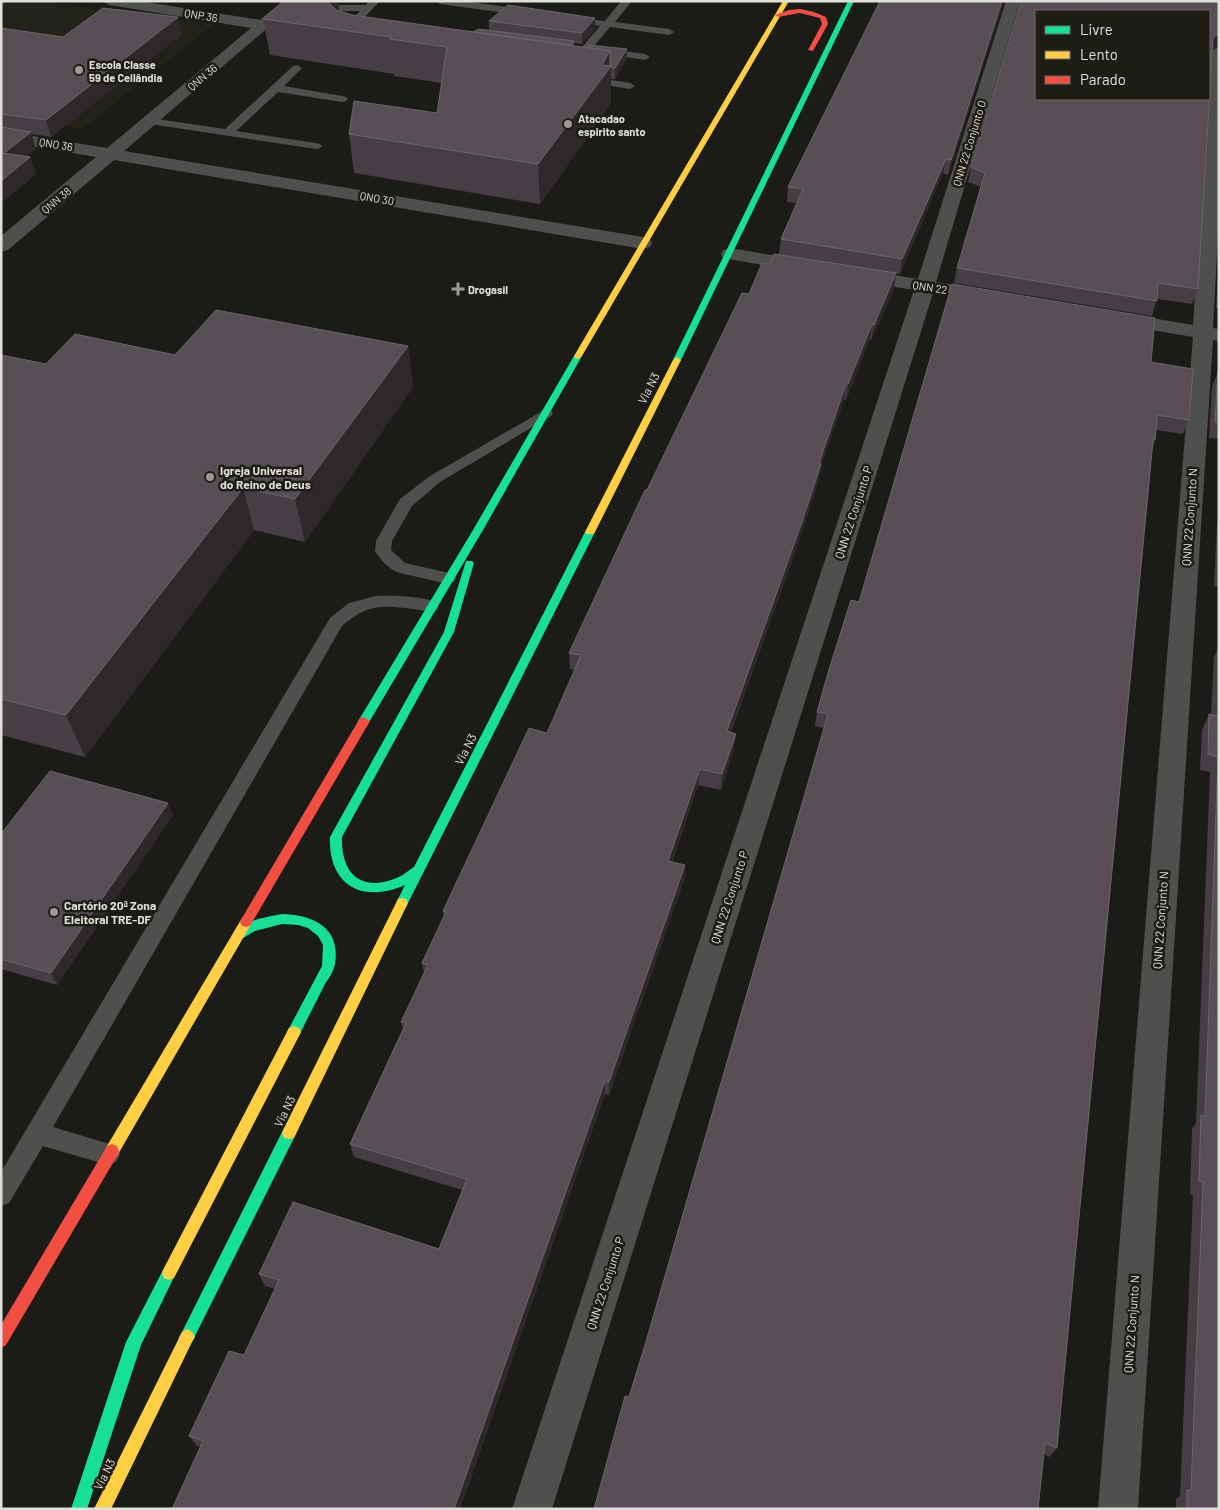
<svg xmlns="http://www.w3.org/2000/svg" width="1220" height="1510" font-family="Barlow,sans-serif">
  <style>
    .built { fill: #232216 }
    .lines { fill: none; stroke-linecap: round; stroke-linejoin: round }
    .lane { fill: #4f4f4d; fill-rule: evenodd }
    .street { fill: #4f4f4d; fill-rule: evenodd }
    .fast { fill: #16e098; fill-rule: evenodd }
    .slow { fill: #ffcf43; fill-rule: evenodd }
    .jam { fill: #f24e42; fill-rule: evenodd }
    .wall { fill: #473d44 }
    .shaded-wall { fill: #2e282b }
    .building { fill: #574f55; stroke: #6c666a; fill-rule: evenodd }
    .poi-dot { fill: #9b9b96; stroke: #1d1d15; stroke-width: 2 }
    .labels { text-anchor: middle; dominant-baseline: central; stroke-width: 5; stroke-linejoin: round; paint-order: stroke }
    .far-street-label { font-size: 11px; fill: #e0e0db; stroke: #1d1d15 }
    .far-poi-label { font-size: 11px; font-weight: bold; fill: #e0e0db; stroke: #1d1d15; text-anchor: start }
    .street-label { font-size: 12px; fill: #e0e0db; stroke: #1d1d15 }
    .poi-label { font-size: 12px; font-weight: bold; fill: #e0e0db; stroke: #1d1d15; text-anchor: start }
  </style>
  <rect width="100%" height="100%" fill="#1b1b17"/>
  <path class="built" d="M1 1H43L214 24 82 129 1 115Z"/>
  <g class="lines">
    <g class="lane">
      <path d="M369 1H380L348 35 344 36 339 33 360 11H315L310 8 315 5H366Z"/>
      <path d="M435 1H464L528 10 533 13 528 16 440 4Z"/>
      <path d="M621 1H632L615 22 669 29 674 32 669 35 610 27 578 65H570L569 63 570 61 600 26 566 21V17L605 21Z"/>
      <path d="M603 48 645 54 650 57 645 60 599 53 598 51Z"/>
      <path d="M297 65 302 68 284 86 342 96 346 97 348 99 346 101 342 102 278 92 236 131 316 143 320 144 322 146 320 148 316 149 150 124 144 121 150 118 225 129 293 66Z"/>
      <path d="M587 76 630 83 635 86 630 89 583 81 582 79 583 77Z"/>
      <path d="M546 409 551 410 553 413 551 416 440 482 412 506 392 541 391 550 405 563 454 574 456 578 454 582 448 584 400 573C389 570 381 560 375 551L376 541 400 499 430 476Z"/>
      <path d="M376 596C396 595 418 596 437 602L439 606 437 610C429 612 421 610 413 609 381 605 367 604 342 626L53 1127 116 1146 120 1154 116 1162 108 1165 43 1146 9 1203 1 1206V1172L330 618 349 603Z"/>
    </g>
    <g class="street">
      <path d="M102 1H139L260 20 283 1H299L124 151 643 237 650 239 652 243 650 247 643 249 114 160 8 250 1 252V236L96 157 1 141V131L107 148 251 28 109 5Z"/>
      <path d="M1006 1H1020L936 282 988 290 995 292 998 296 995 300 988 302 933 293 552 1509H512L914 290 857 281 850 279 847 275 850 271 857 269 918 279Z"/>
      <path d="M1219 47V216L1213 328 1219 329V341L1213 340 1138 1509H1098L1193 337 1116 324 1109 322 1106 318 1109 314 1116 312 1193 325 1211 52 1214 49Z"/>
      <path d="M730 248 807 261 814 263 817 267 814 271 807 273 723 258 721 254 723 250Z"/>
    </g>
    <g class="fast">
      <path d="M848 1H854L681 360 680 362H674L673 360Z"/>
      <path d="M578 353 582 356 483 530 368 724H360L358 721 360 718 473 530 574 356Z"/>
      <path d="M590 529 595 532 406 907 402 908 398 907 396 903 405 885C362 904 328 885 330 837L444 632 466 561H472L474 563 454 632 342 837C341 871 358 892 394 879 401 877 408 871 414 867L585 532Z"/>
      <path d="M282 914C313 915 341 927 335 964 334 971 329 978 325 984 316 1002 307 1019 299 1036L294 1038 289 1036 287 1032 322 966 323 945 318 936 308 928 298 925 282 924 255 931 238 941 234 940 232 936C239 921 267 917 282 914Z"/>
      <path d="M289 1127 294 1128 296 1133 294 1138 192 1342 187 1345 182 1342 179 1337 182 1332 284 1128Z"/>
      <path d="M169 1266 174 1268 176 1273 141 1345 87 1509H71L126 1342 164 1268Z"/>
    </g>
    <g class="slow">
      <path d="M783 1H789L582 356 578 359 575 358 574 356Z"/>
      <path d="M677 357 681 360 595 532 593 534H587L585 532 673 360Z"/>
      <path d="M402 898 406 899 408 903 294 1138 289 1139 284 1138 282 1133 284 1128 398 899Z"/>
      <path d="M246 917 250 918 252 922 250 926 117 1156 112 1158 107 1156 105 1151 107 1146 242 918Z"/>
      <path d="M294 1026 299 1028 301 1032 299 1036 174 1278 169 1280 164 1278 162 1273 164 1268 289 1028Z"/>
      <path d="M187 1329 192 1332 195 1337 192 1342 111 1509H94L182 1332Z"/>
    </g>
    <g class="jam">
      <path d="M800 9 814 12 826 17 828 24 813 51 808 50 822 24 820 18 800 13 778 17 775 15 789 10Z"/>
      <path d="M364 717 370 721 250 926 246 927 242 926 240 922 242 918 360 718Z"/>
      <path d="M112 1144 117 1146 119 1151 117 1156 6 1345 1 1348V1325L107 1146Z"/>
    </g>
  </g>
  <g class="wall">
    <path d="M880 1H1004L948 175 943 173 900 274H896L894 289 871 340 870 339 846 400H844L821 466 819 479 800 538 731 732 734 749 721 790 698 785 672 862 685 865 684 880 609 1095 605 1094 460 1509 197 1446 189 1436 244 1355 275 1289 265 1286 259 1274 439 1249 462 1190 354 1157 350 1144 403 1029 401 1022 424 973 422 963 444 916 443 911 547 733 575 670 570 669 569 653 647 490 749 294 770 264 779 254 781 239 797 203 787 202 788 187Z"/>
    <path d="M1219 1V46L1213 48 1198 289 1192 304 1157 299 1152 316 954 283 957 268 981 187 968 182 971 167Z"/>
    <path d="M340 11 352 15 474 32 489 30V21L595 18V29L582 44 574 43V46L587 47 627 49 626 60 615 79H611V104L540 204 354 173 349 134 437 113 442 83 394 76V74L270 55 263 19Z"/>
    <path d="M1 28 63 37 182 34 51 137 32 134 36 149 27 156 30 157 36 174 1 203Z"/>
    <path d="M1219 256V308H1216Z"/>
    <path d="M408 346 413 387 305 542 254 530 85 757 1 735V355L46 364 175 355Z"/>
    <path d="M1151 362 1189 420 1183 434 1156 430 1155 440 1153 446 1057 1448 1049 1457 1044 1454 629 1397 645 1345 824 728 815 726 817 712 859 602Z"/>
    <path d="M1218 371H1219V439L1209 438 1212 387Z"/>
    <path d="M1219 521V587L1214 586 1217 524Z"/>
    <path d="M1219 646V1509H1176V1499L1180 1496 1193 1195 1190 1194 1192 1128 1196 1123 1210 772 1200 770 1202 730 1209 714 1211 715 1214 657Z"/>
    <path d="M173 815 57 985 1 969V834Z"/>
  </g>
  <g class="shaded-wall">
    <path d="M1 1H10L1 7Z"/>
    <path d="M329 1H338L342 27 328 2Z"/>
    <path d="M1002 1H1004L948 175 951 160Z"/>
    <path d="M178 17 182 34 51 137 46 120Z"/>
    <path d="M595 18V29L582 44V33Z"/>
    <path d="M1219 33V46L1213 47 1209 52 1213 38Z"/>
    <path d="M627 49 626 60 615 79V68Z"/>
    <path d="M610 51 611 66V104L540 204 538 164Z"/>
    <path d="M31 132 36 149 10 170 4 153Z"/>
    <path d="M30 157 36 174 1 203V181Z"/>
    <path d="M946 159 943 173 900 274 902 259Z"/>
    <path d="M896 273 894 289 871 340 874 325Z"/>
    <path d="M872 324 870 339 846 400 848 384Z"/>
    <path d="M408 346 413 387 305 542 295 499Z"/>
    <path d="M846 384 844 400 821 466 819 479 800 538 725 747 727 731Z"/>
    <path d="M243 488 254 530 85 757 66 715Z"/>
    <path d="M736 734 734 749 721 790 722 774Z"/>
    <path d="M700 769 698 785 667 876 668 861Z"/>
    <path d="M168 803 173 815 57 985 51 973Z"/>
    <path d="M685 865 684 880 609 1095V1082Z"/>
    <path d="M605 1081V1094L460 1509H454Z"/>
  </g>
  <g class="building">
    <path d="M284 1H329L328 2 336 10 352 15 610 51 602 65 611 66 538 164 349 134 354 101 437 113 447 47 390 39 391 37 263 19Z"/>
    <path d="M880 1H1002L951 160 946 159 902 259 781 239 803 189 788 187Z"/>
    <path d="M1021 1H1219V33L1213 38 1198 289 1158 283 1157 301 957 268 985 173 971 167ZM1036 11H1209V99H1036Z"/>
    <path d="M508 5 595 18 582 33 489 21Z"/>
    <path d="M103 8 178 17 46 120 1 114V28L63 37Z"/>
    <path d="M478 29 574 41 571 45 474 32Z"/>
    <path d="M589 45 627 49 615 68 611 67V66H610V51L587 47Z"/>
    <path d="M1 127 31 132 4 153 30 157 1 181Z"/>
    <path d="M774 254 896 273 874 325 872 324 848 384H846L819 463 821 464 802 522 727 731 736 734 722 774 700 769 668 861 685 865 609 1082 605 1081 454 1509H172L203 1441 189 1436 229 1351 244 1355 279 1280 259 1274 293 1202 439 1249 467 1179 350 1144 406 1023 401 1022 428 965 422 963 446 912 443 911 529 728 547 733 581 655 569 653 645 490H647L742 293 749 294 762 263 770 264Z"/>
    <path d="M952 284 1155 318 1151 362 1193 369 1189 420 1157 415 1155 440 1153 439 1057 1448 1045 1443 1038 1509H594L625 1396 629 1397 645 1345 828 714 817 712 828 673 851 600 859 602Z"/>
    <path d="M216 310 408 346 295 499 243 488 66 715 1 699V355L46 364 75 334 175 355Z"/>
    <path d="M1218 371H1219V423L1215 422Z"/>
    <path d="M1219 694V1509H1187V1490H1191L1203 1182 1199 1181 1201 1115 1205 1116 1218 757 1208 754 1209 714 1218 716Z"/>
    <path d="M50 771 168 803 51 973 1 959V834Z"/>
  </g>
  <g class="poi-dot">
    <circle cx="79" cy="70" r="5"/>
    <circle cx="568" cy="124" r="5"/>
    <path d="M455.5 281.5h5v5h5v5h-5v5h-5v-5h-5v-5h5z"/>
    <circle cx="210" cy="477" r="5"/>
    <circle cx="54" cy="912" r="5"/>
  </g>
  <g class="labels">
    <g class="far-street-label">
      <text transform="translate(201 15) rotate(9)">QNP 36</text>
      <text transform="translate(202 77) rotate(-40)">QNN 36</text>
      <text transform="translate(969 143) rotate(-73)">QNN 22 Conjunto O</text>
      <text transform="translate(56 144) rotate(9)">QNO 36</text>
      <text transform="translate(377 198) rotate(10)">QNO 30</text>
      <text transform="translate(56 200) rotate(-40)">QNN 38</text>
      <text transform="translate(930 287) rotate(9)">QNN 22</text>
    </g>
    <g class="far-poi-label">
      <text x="89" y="64">Escola Classe<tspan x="89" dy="13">59 de Ceilândia</tspan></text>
      <text x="578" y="118">Atacadao<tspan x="578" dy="13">espirito santo</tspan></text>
      <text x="468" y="289">Drogasil</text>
    </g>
    <g class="street-label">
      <text transform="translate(648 388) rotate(-63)">Via N3</text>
      <text transform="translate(853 512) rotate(-72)">QNN 22 Conjunto P</text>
      <text transform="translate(1189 517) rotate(-86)">QNN 22 Conjunto N</text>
      <text transform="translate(465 749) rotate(-63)">Via N3</text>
      <text transform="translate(729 897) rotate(-72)">QNN 22 Conjunto P</text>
      <text transform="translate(1160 920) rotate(-86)">QNN 22 Conjunto N</text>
      <text transform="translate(284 1111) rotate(-64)">Via N3</text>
      <text transform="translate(605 1283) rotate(-72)">QNN 22 Conjunto P</text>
      <text transform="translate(1131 1324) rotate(-86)">QNN 22 Conjunto N</text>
      <text transform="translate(104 1474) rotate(-64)">Via N3</text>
    </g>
    <g class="poi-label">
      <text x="220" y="470">Igreja Universal<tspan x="220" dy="14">do Reino de Deus</tspan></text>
      <text x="64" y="905">Cartório 20ª Zona<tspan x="64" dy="14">Eleitoral TRE-DF</tspan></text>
    </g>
  </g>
  <rect width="1220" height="1510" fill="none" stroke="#e0e0db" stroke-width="5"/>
  <rect x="1035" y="10" width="175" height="90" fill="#1d1d15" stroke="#6b6b64"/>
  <rect x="1045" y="26" width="25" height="8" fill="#16e098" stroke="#6b6b64"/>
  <text x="1080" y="35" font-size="15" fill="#e0e0db">Livre</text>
  <rect x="1045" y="51" width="25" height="8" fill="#ffcf43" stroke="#6b6b64"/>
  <text x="1080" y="60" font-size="15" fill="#e0e0db">Lento</text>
  <rect x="1045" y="76" width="25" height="8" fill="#f24e42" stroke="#6b6b64"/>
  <text x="1080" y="85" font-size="15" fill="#e0e0db">Parado</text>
</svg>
